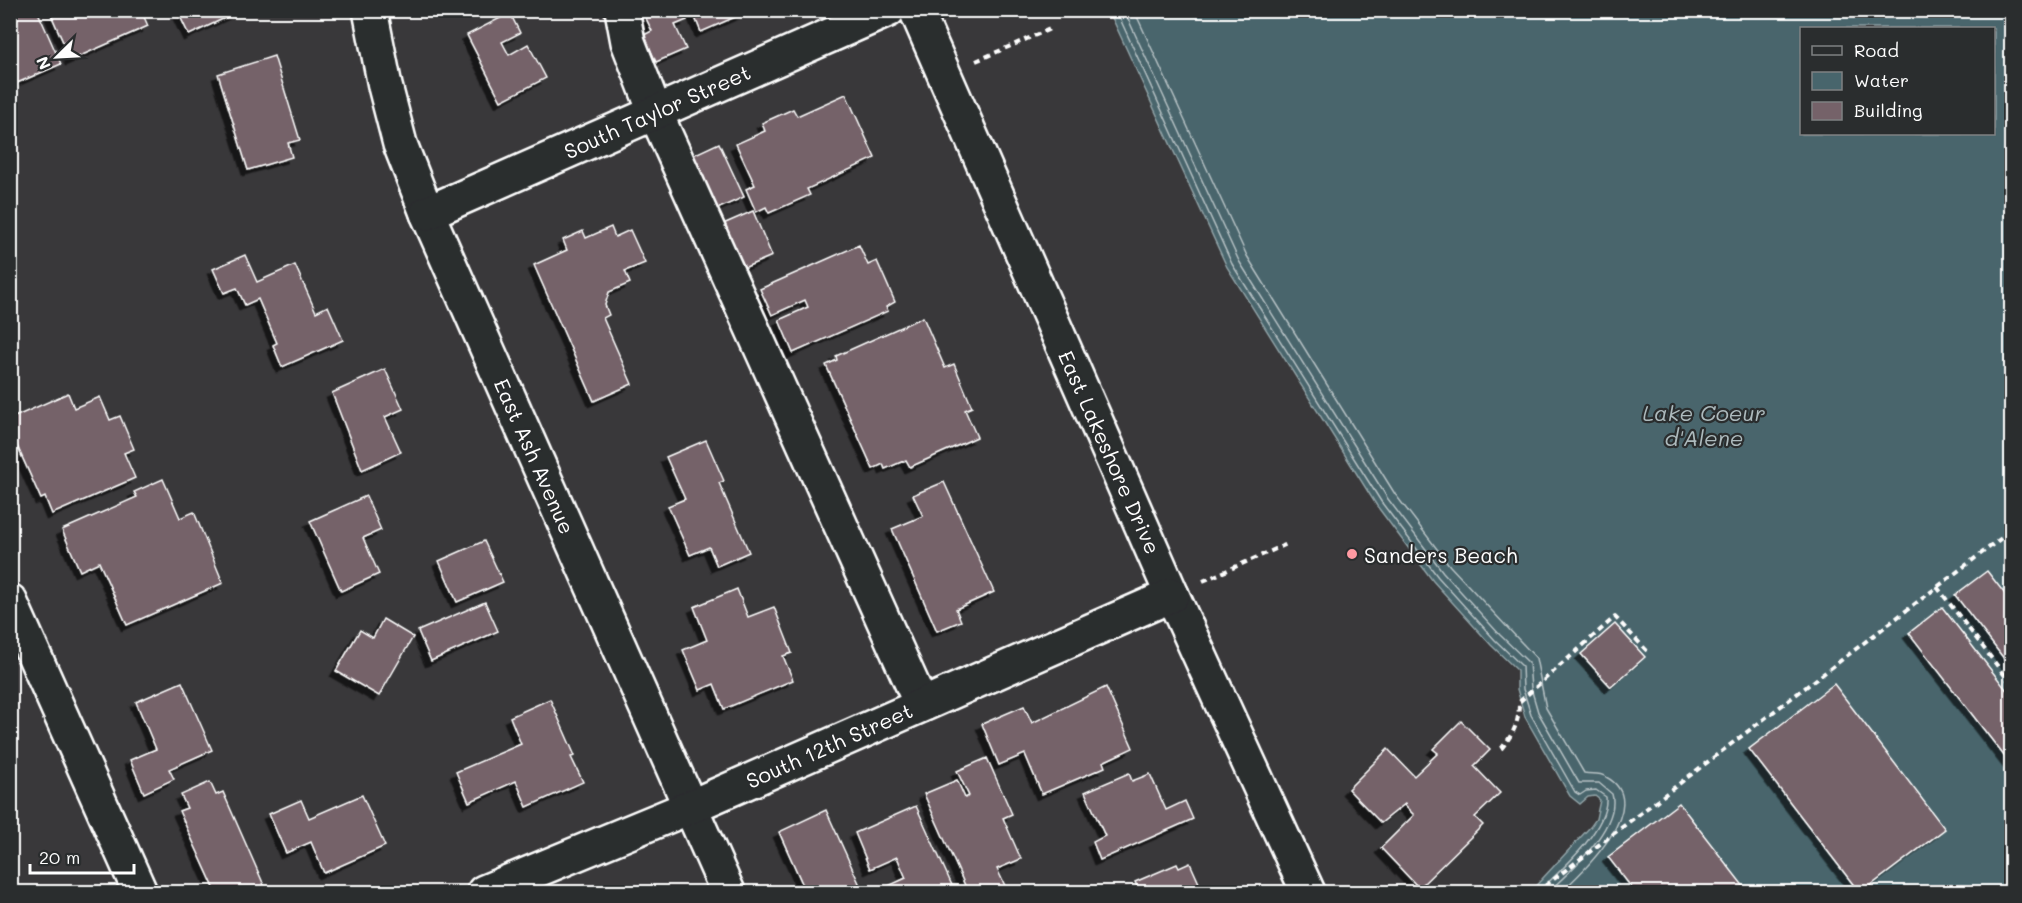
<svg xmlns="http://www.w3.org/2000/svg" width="2022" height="903" font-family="Mali,sans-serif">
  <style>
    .water { fill: #48656c; stroke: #91a3a7; stroke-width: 1.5; fill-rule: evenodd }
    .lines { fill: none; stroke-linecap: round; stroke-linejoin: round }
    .shore { stroke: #b6c1c4; stroke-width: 1.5 }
    .building { fill: #756269; stroke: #fff; stroke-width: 1.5; filter: url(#shadow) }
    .minor-casing { stroke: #fff; stroke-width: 38 }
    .path { stroke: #fff; stroke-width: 4; stroke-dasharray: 6 4.5; stroke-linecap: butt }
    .minor { stroke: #2a2d2e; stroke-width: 33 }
    .poi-dot { fill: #ff9aa2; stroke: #2a2d2e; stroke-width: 2 }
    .labels { text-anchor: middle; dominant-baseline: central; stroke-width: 4.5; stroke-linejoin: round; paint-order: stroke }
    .street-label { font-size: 21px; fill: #fff; stroke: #2a2d2e }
    .poi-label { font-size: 21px; fill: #fff; stroke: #2a2d2e; text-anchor: start }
    .water-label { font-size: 22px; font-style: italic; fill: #adbabd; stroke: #2a2d2e }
  </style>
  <defs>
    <filter id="shadow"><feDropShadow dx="-5.5" dy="5.5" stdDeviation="0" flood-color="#0009"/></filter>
  </defs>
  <rect width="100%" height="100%" fill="#39383a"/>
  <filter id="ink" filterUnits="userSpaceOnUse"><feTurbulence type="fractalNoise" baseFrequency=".0167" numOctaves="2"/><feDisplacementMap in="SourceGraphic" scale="12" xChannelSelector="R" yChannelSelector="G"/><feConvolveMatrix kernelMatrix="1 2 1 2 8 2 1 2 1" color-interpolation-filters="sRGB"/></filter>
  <g filter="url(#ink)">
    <path class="water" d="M1109 11H2011V892H1530L1591 826 1596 819 1600 800 1595 796 1588 797 1580 804 1570 796 1525 717 1517 689V670L1491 645 1433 581 1377 506 1227 267ZM1802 28H1994V134H1802Z"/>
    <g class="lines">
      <g class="shore">
        <path d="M1116 10 1232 264 1382 503 1438 577 1495 640 1522 666 1523 689 1531 715 1575 792 1580 795 1586 791 1596 790 1606 797C1609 829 1559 872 1538 892"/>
        <path d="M1124 10 1239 261 1388 499 1443 572 1500 635 1529 663 1531 688 1538 712 1579 783H1599L1612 794C1621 826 1570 872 1548 892"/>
        <path d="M1134 10 1247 256 1395 494 1450 566 1536 658 1546 708 1584 773C1592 775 1599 772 1606 777 1655 803 1584 871 1561 892"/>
      </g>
    </g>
    <g class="building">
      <path d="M13 10H37L61 64 10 86V22L17 19Z"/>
      <path d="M49 10H141L148 26 71 60Z"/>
      <path d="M177 10H242L189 35Z"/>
      <path d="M642 10H683L687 20 675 25 686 49 656 62 644 35 652 31Z"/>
      <path d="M692 10H751L701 32Z"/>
      <path d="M510 13 520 33 502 42 509 55 528 44 546 78 501 101 467 35Z"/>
      <path d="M274 56 300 140 288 143 292 157 248 170 218 74Z"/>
      <path d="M846 94 875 158 807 189 810 195 769 213 766 207 756 212 746 189 755 185 736 144 765 131 762 123 793 109 797 116Z"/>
      <path d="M719 143 744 197 715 210 691 156Z"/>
      <path d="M753 211 772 256 741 269 721 225Z"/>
      <path d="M611 227 615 237 630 230 645 263 625 271 630 283 609 292 605 305 609 315 603 318 632 384 594 401 534 265 567 250 563 240 583 231 586 238Z"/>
      <path d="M859 245 868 265 877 261 895 302 886 307 888 311 793 353 779 320 808 307 805 300 772 315 760 289Z"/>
      <path d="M245 255 257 282 295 265 316 312 328 306 343 340 282 367 273 345 277 343 258 299 245 305 237 288 224 293 213 269Z"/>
      <path d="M923 317 945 368 954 364 972 407 965 410 977 437 910 467 906 460 885 469 883 464 873 469 826 365 837 360 836 356Z"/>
      <path d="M385 369 403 409 385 417 401 452 362 470 332 393Z"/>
      <path d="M68 393 74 408 100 397 110 420 120 416 134 449 124 453 135 478 52 514 45 497 41 499 10 430V419Z"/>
      <path d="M706 440 724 481 719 483 749 552 717 566 709 547 690 555 668 506 685 499 666 457Z"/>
      <path d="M163 479 180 518 194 512 223 583 127 625 99 562 80 571 62 530 137 497 134 492Z"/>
      <path d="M944 482 994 592 956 609 961 621 937 631 892 529 923 516 913 495Z"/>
      <path d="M366 496 381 530 363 538 379 574 341 591 310 521Z"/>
      <path d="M484 541 503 582 457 602 439 561Z"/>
      <path d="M1987 571 2012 603V669L1955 595Z"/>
      <path d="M737 589 748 617 774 607 792 653 783 656 793 680 724 709 714 684 700 690 683 650 707 640 694 607Z"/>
      <path d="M485 602 498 631 431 661 418 631Z"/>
      <path d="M1942 607 2012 697V766L1909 633Z"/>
      <path d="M383 619 413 637 379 696 336 671 360 630 373 638Z"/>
      <path d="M1615 624 1645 657 1611 687 1581 654Z"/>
      <path d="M182 682 212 750 169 769 174 779 144 793 130 760 156 749 136 702Z"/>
      <path d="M1834 684 1945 829 1862 892H1859L1749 749Z"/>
      <path d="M1106 687 1133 748 1103 762 1105 767 1042 794 1025 754 999 765 982 724 1024 706 1032 723Z"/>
      <path d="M550 699 575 756 571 757 583 782 527 807 516 781 469 802 456 772 521 744 510 717Z"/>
      <path d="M1461 721 1490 750 1474 766 1500 793 1475 817 1483 825 1419 888 1381 848 1414 815 1404 805 1406 803 1381 823 1348 789 1388 749 1414 776 1438 753 1433 749Z"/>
      <path d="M987 758 1012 814 1003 818 1021 859 997 869 1008 892H968L924 794 957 780 965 798 969 796 957 771Z"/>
      <path d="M1129 773 1132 781 1150 774 1166 810 1185 801 1193 819 1100 860 1093 842 1105 836 1085 792Z"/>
      <path d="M210 782 216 795 223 792 267 892H216L179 811 187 808 181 795Z"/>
      <path d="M362 795 385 846 324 873 311 842 286 853 269 814 301 800 309 818Z"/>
      <path d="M1679 803 1748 892H1635L1608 857Z"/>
      <path d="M916 806 955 892H891L888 886 906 878 897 857 870 869 855 833Z"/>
      <path d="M826 810 863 892H806L779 832Z"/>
      <path d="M1190 863 1203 892H1140L1135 882 1177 864 1179 868Z"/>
    </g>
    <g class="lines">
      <g class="minor-casing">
        <g id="minor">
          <path d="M370 10 385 86 400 144 427 213 728 892"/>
          <path d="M622 10 628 42 655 112 921 704"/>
          <path d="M916 10 1172 595 1308 892"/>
          <path d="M427 213 888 10"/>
          <path d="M10 601 140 892"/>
          <path d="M484 892 690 807 1172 595"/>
        </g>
      </g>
      <g class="path">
        <path d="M976 61 1050 29"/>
        <path d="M1203 581 1287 544"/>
        <path d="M1937 587 2012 685"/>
        <path d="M1501 749C1514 733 1519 723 1519 702L1615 617 1649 653"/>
        <path d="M1537 892 2012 530"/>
      </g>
      <use href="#minor" class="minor"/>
    </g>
  </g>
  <circle class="poi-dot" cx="1352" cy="554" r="6"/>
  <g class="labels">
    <g class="street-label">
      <text transform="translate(657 111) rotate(-24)">South Taylor Street</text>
      <text transform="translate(1110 452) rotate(66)">East Lakeshore Drive</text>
      <text transform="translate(535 456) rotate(66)">East Ash Avenue</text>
      <text transform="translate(829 745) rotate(-24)">South 12th Street</text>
    </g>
    <g class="poi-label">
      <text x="1364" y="554">Sanders Beach</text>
    </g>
    <g class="water-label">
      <text x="1704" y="412">Lake Coeur<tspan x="1704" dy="25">d'Alene</tspan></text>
    </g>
  </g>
  <rect width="2022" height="903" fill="none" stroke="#2a2d2e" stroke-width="36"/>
  <rect x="18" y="18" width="1986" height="867" fill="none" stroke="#fff" stroke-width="2" filter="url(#ink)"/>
  <rect x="1800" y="27" width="195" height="108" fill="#2a2d2e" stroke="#7f8182" stroke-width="1.5"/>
  <rect x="1812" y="46" width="30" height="9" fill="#2a2d2e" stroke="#7f8182" stroke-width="1.5"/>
  <text x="1854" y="57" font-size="18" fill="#ffffff">Road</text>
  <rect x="1812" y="72" width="30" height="18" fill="#48656c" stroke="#7f8182" stroke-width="1.5"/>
  <text x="1854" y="87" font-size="18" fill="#ffffff">Water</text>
  <rect x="1812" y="102" width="30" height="18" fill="#756269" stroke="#7f8182" stroke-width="1.5"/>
  <text x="1854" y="117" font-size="18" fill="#ffffff">Building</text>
  <g transform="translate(57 57) rotate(246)" stroke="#2a2d2e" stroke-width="4.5" paint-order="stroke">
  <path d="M0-4.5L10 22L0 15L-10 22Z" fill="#ffffff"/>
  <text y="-9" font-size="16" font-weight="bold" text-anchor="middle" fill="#ffffff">N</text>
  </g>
  <path d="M30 864v9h104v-9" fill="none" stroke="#ffffff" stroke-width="3"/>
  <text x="39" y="864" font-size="18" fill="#ffffff" stroke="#2a2d2e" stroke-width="4.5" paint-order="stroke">20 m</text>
</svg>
